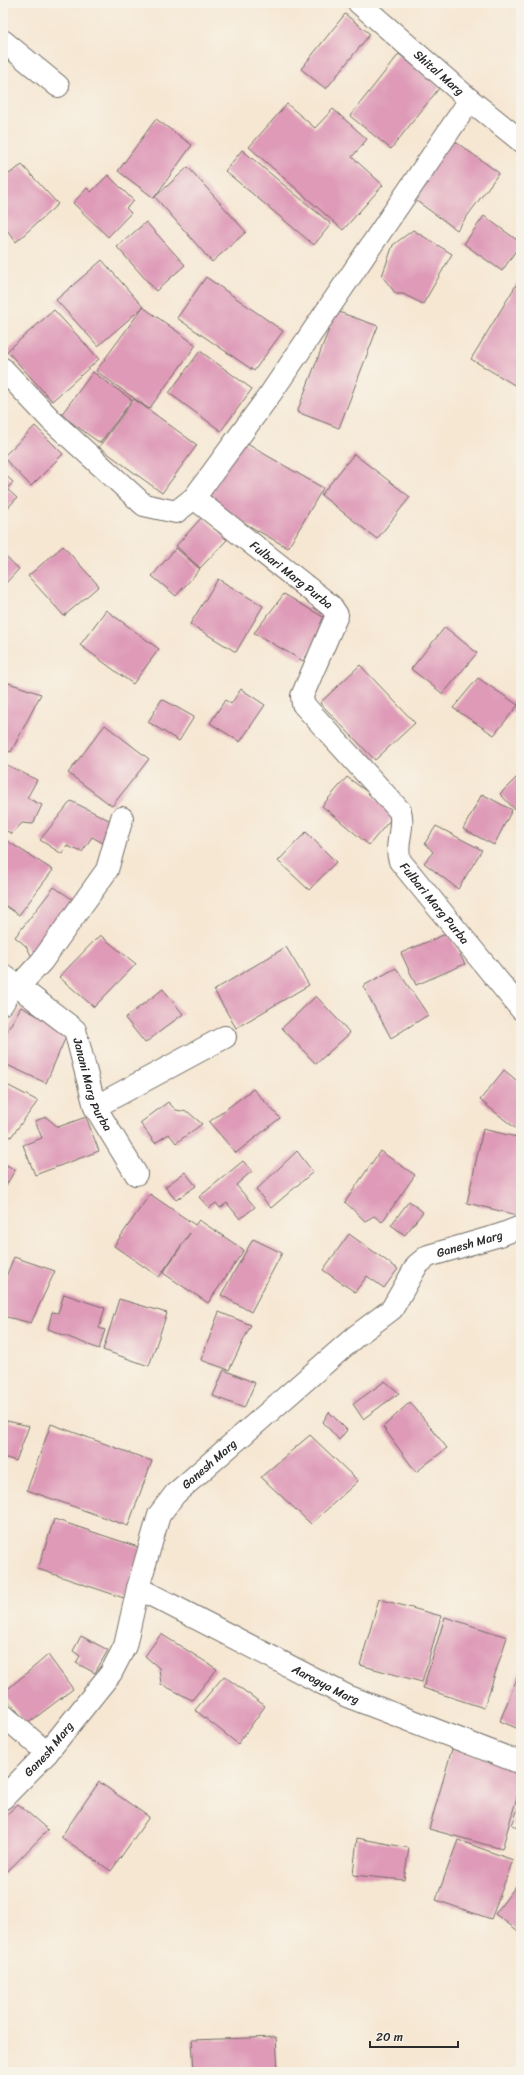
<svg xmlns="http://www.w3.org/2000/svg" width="524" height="2075" font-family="Sriracha,sans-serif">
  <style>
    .building { fill: #de9ab7 }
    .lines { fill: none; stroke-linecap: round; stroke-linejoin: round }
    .minor-casing { stroke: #726d66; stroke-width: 24 }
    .minor { stroke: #fff; stroke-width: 22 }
    .labels { text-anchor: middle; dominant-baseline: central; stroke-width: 3; stroke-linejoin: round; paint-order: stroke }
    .street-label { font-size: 12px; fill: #2b2b2b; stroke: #f7f3e8 }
  </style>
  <rect width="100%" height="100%" fill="#f7f3e8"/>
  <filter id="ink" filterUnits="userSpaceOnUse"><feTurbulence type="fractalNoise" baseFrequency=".025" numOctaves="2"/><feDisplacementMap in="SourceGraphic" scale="8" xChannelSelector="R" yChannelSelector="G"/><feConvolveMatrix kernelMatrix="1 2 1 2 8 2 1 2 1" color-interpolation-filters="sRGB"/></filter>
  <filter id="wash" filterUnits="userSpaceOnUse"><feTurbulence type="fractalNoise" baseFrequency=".012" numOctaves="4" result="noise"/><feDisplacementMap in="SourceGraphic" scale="16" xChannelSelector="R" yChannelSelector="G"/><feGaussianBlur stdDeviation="0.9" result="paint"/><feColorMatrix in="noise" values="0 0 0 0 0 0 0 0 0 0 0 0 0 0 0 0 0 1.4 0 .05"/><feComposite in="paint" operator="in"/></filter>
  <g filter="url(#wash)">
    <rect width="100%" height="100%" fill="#f6e7d3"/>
    <g id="blocks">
      <g class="building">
        <path d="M345 14 370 34 326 89 301 69Z"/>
        <path d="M399 54 440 87 391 149 350 116Z"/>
        <path d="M287 104 315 128 333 109 367 139 352 157 383 185 343 230 249 147Z"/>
        <path d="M156 119 192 145 154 198 118 171Z"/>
        <path d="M453 140 499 173 457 230 411 197Z"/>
        <path d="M242 150 331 224 314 245 225 171Z"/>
        <path d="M22 165 58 204 16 242 3 225V178Z"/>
        <path d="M188 167 246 232 212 262 155 197Z"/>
        <path d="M108 175 134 201 126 208 131 213 108 237 73 203 87 188 91 192Z"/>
        <path d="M484 216 521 243 502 271 464 244Z"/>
        <path d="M146 222 185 265 156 291 117 247Z"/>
        <path d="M413 230 452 254 423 304 403 294H396L382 276 393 245Z"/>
        <path d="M102 260 143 307 98 346 56 300Z"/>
        <path d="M206 277 283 331 254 371 177 318Z"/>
        <path d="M521 277V389L471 359Z"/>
        <path d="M143 307 196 345 149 409 96 371Z"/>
        <path d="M54 310 99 359 52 401 7 351Z"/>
        <path d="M336 311 378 326 339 428 297 412Z"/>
        <path d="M200 351 252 389 221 431 169 393Z"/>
        <path d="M93 372 132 400 100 443 61 415Z"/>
        <path d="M134 399 197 445 162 493 99 447Z"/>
        <path d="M35 426 63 454 31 486 3 457Z"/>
        <path d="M242 441 323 488 288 548 206 501Z"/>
        <path d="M354 454 410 497 377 539 321 495Z"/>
        <path d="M3 473 13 482 7 489 17 498 3 513Z"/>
        <path d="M202 517 227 540 200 568 176 546Z"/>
        <path d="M63 546 99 586 64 616 28 576Z"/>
        <path d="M176 548 200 569 176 596 152 576Z"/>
        <path d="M3 554 19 569 3 586Z"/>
        <path d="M218 579 263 606 236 652 190 624Z"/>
        <path d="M284 594 330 621 303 661 254 633Z"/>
        <path d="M106 610 159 649 133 684 80 645Z"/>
        <path d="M445 627 477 653 443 694 411 669Z"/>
        <path d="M360 665 415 723 375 760 320 703Z"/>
        <path d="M478 678 518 705 494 735 453 708Z"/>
        <path d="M3 681 41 694 11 752 3 750Z"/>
        <path d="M241 689 265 705 240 742 210 723 225 700 231 704Z"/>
        <path d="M162 699 194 717 179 741 148 722Z"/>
        <path d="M105 725 149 759 112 806 68 773Z"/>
        <path d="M7 765 37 780 27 798 42 805 33 824 22 823 12 834 3 829V772Z"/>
        <path d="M521 773V816L500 794Z"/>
        <path d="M347 777 396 813 369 845 322 806Z"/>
        <path d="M482 794 512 810 494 845 463 829Z"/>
        <path d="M71 801 115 823 105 844 92 837 82 852 67 846 62 854 40 840Z"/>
        <path d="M436 826 482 850 458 889 424 863 433 852 425 843Z"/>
        <path d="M306 832 336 862 309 890 278 861Z"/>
        <path d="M4 839 53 870 19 915 3 904Z"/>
        <path d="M54 887 78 903 36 964 26 946 15 937Z"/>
        <path d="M448 933 465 964 416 985 401 953Z"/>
        <path d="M100 935 136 964 94 1007 59 977Z"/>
        <path d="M286 947 309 985 236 1028 214 990Z"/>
        <path d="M396 968 428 1015 391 1038 363 986Z"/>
        <path d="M163 989 183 1014 145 1043 125 1018Z"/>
        <path d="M316 996 350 1033 316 1064 282 1028Z"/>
        <path d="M21 1007 68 1032 46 1083 3 1063V1038Z"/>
        <path d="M504 1070 521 1084 520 1132 480 1100Z"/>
        <path d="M3 1083 38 1101 11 1137 3 1134Z"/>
        <path d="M253 1089 280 1118 236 1153 209 1122Z"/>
        <path d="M168 1102 176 1110 188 1112 202 1124 176 1143 169 1134 155 1143 140 1123Z"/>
        <path d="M46 1117 58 1127 86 1117 99 1151 35 1175 23 1145 42 1138 35 1121Z"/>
        <path d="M483 1129 521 1138V1216L467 1203Z"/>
        <path d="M297 1151 313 1172 271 1208 256 1190Z"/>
        <path d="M380 1151 415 1175 382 1222 374 1216 365 1221 345 1202Z"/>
        <path d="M243 1161 252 1171 236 1185 255 1207 240 1219 227 1203 220 1208 216 1203 209 1208 199 1197Z"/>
        <path d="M3 1163 15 1170 3 1191Z"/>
        <path d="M185 1172 196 1186 176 1200 165 1187Z"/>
        <path d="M150 1194 195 1225 199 1220 244 1250 208 1303 163 1273 190 1233 159 1277 114 1246Z"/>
        <path d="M409 1201 423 1212 405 1235 391 1225Z"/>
        <path d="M349 1234 398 1269 384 1288 367 1276 355 1292 323 1270Z"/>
        <path d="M253 1239 282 1253 251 1312 221 1295Z"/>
        <path d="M14 1257 55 1271 31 1323 3 1316V1284Z"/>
        <path d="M64 1294 105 1308 99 1328 105 1330 99 1349 48 1329 52 1312 58 1313Z"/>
        <path d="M119 1299 167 1313 149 1366 103 1350Z"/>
        <path d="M219 1312 251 1325 229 1370 201 1360Z"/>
        <path d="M224 1370 255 1383 244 1408 213 1396Z"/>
        <path d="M385 1381 399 1393 363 1419 353 1404Z"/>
        <path d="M410 1402 447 1448 416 1472 383 1427Z"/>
        <path d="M329 1412 347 1430 339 1440 323 1422Z"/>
        <path d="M3 1420 29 1426 16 1461 3 1457Z"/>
        <path d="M51 1424 152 1461 128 1526 27 1490Z"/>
        <path d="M310 1435 358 1481 311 1524 261 1477Z"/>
        <path d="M54 1519 141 1548 124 1598 38 1569Z"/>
        <path d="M379 1599 441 1616 422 1682 360 1665Z"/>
        <path d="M445 1617 507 1637 484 1708 423 1688Z"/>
        <path d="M161 1634 217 1669 192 1700 161 1684 159 1668 145 1656Z"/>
        <path d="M81 1636 108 1650 95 1673 76 1663 80 1656 73 1651Z"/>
        <path d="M48 1655 73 1689 27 1724 3 1693Z"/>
        <path d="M521 1668V1730L500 1721Z"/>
        <path d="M224 1676 265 1706 238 1744 195 1710Z"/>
        <path d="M452 1749 521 1769V1783L502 1849 429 1829Z"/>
        <path d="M99 1782 149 1817 111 1871 61 1837Z"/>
        <path d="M521 1800V1828L512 1825Z"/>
        <path d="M18 1804 48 1830 3 1876V1818Z"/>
        <path d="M357 1838 409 1848 404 1880 353 1875Z"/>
        <path d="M458 1840 513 1860 491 1919 436 1900Z"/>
        <path d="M521 1879V1933L495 1914Z"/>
        <path d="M276 2037 278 2072H194L192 2040Z"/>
      </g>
    </g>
  </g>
  <g filter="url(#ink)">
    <use href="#blocks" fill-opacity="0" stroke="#726d66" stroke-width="1"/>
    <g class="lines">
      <g class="minor-casing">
        <g id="minor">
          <path id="s1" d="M359 3 470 100 521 141"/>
          <path d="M3 41 58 86"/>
          <path d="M3 369 52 421 144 505 176 512 194 498 271 393 470 100"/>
          <path id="s2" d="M194 498 331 606 337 615 302 696 303 704 400 811C405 828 394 844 400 861L521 1009"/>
          <path id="s3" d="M3 975 75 1030 95 1107 136 1174"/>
          <path d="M18 987 42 961 107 870 122 818"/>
          <path d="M3 1003 13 983"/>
          <path d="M95 1107 225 1037"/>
          <path id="s4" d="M138 1588 347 1696 521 1763"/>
          <path d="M3 1715 47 1753"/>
          <path id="s5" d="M3 1798 47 1753 111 1673 125 1646 138 1588 159 1515 175 1494 356 1336 392 1309 417 1265 428 1256 500 1235 521 1227"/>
        </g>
      </g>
      <use href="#minor" class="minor"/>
    </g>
  </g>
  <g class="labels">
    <g class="street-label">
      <text stroke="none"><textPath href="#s1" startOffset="106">Shital Marg</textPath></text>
      <text stroke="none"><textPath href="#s2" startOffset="124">Fulbari Marg Purba</textPath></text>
      <text stroke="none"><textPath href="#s2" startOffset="531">Fulbari Marg Purba</textPath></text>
      <text stroke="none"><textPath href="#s3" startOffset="148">Janani Marg Purba</textPath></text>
      <text stroke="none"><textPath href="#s5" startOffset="751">Ganesh Marg</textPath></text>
      <text stroke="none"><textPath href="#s5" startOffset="403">Ganesh Marg</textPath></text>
      <text stroke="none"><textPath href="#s4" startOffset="211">Aarogya Marg</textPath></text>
      <text stroke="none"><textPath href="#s5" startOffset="67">Ganesh Marg</textPath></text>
    </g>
  </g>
  <rect width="524" height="2075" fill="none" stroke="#f7f3e8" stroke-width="16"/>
  <path d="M370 2041v6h88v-6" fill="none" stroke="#2b2b2b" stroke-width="2"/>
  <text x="376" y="2041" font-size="12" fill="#2b2b2b" stroke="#f7f3e8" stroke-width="3" paint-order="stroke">20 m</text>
</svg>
